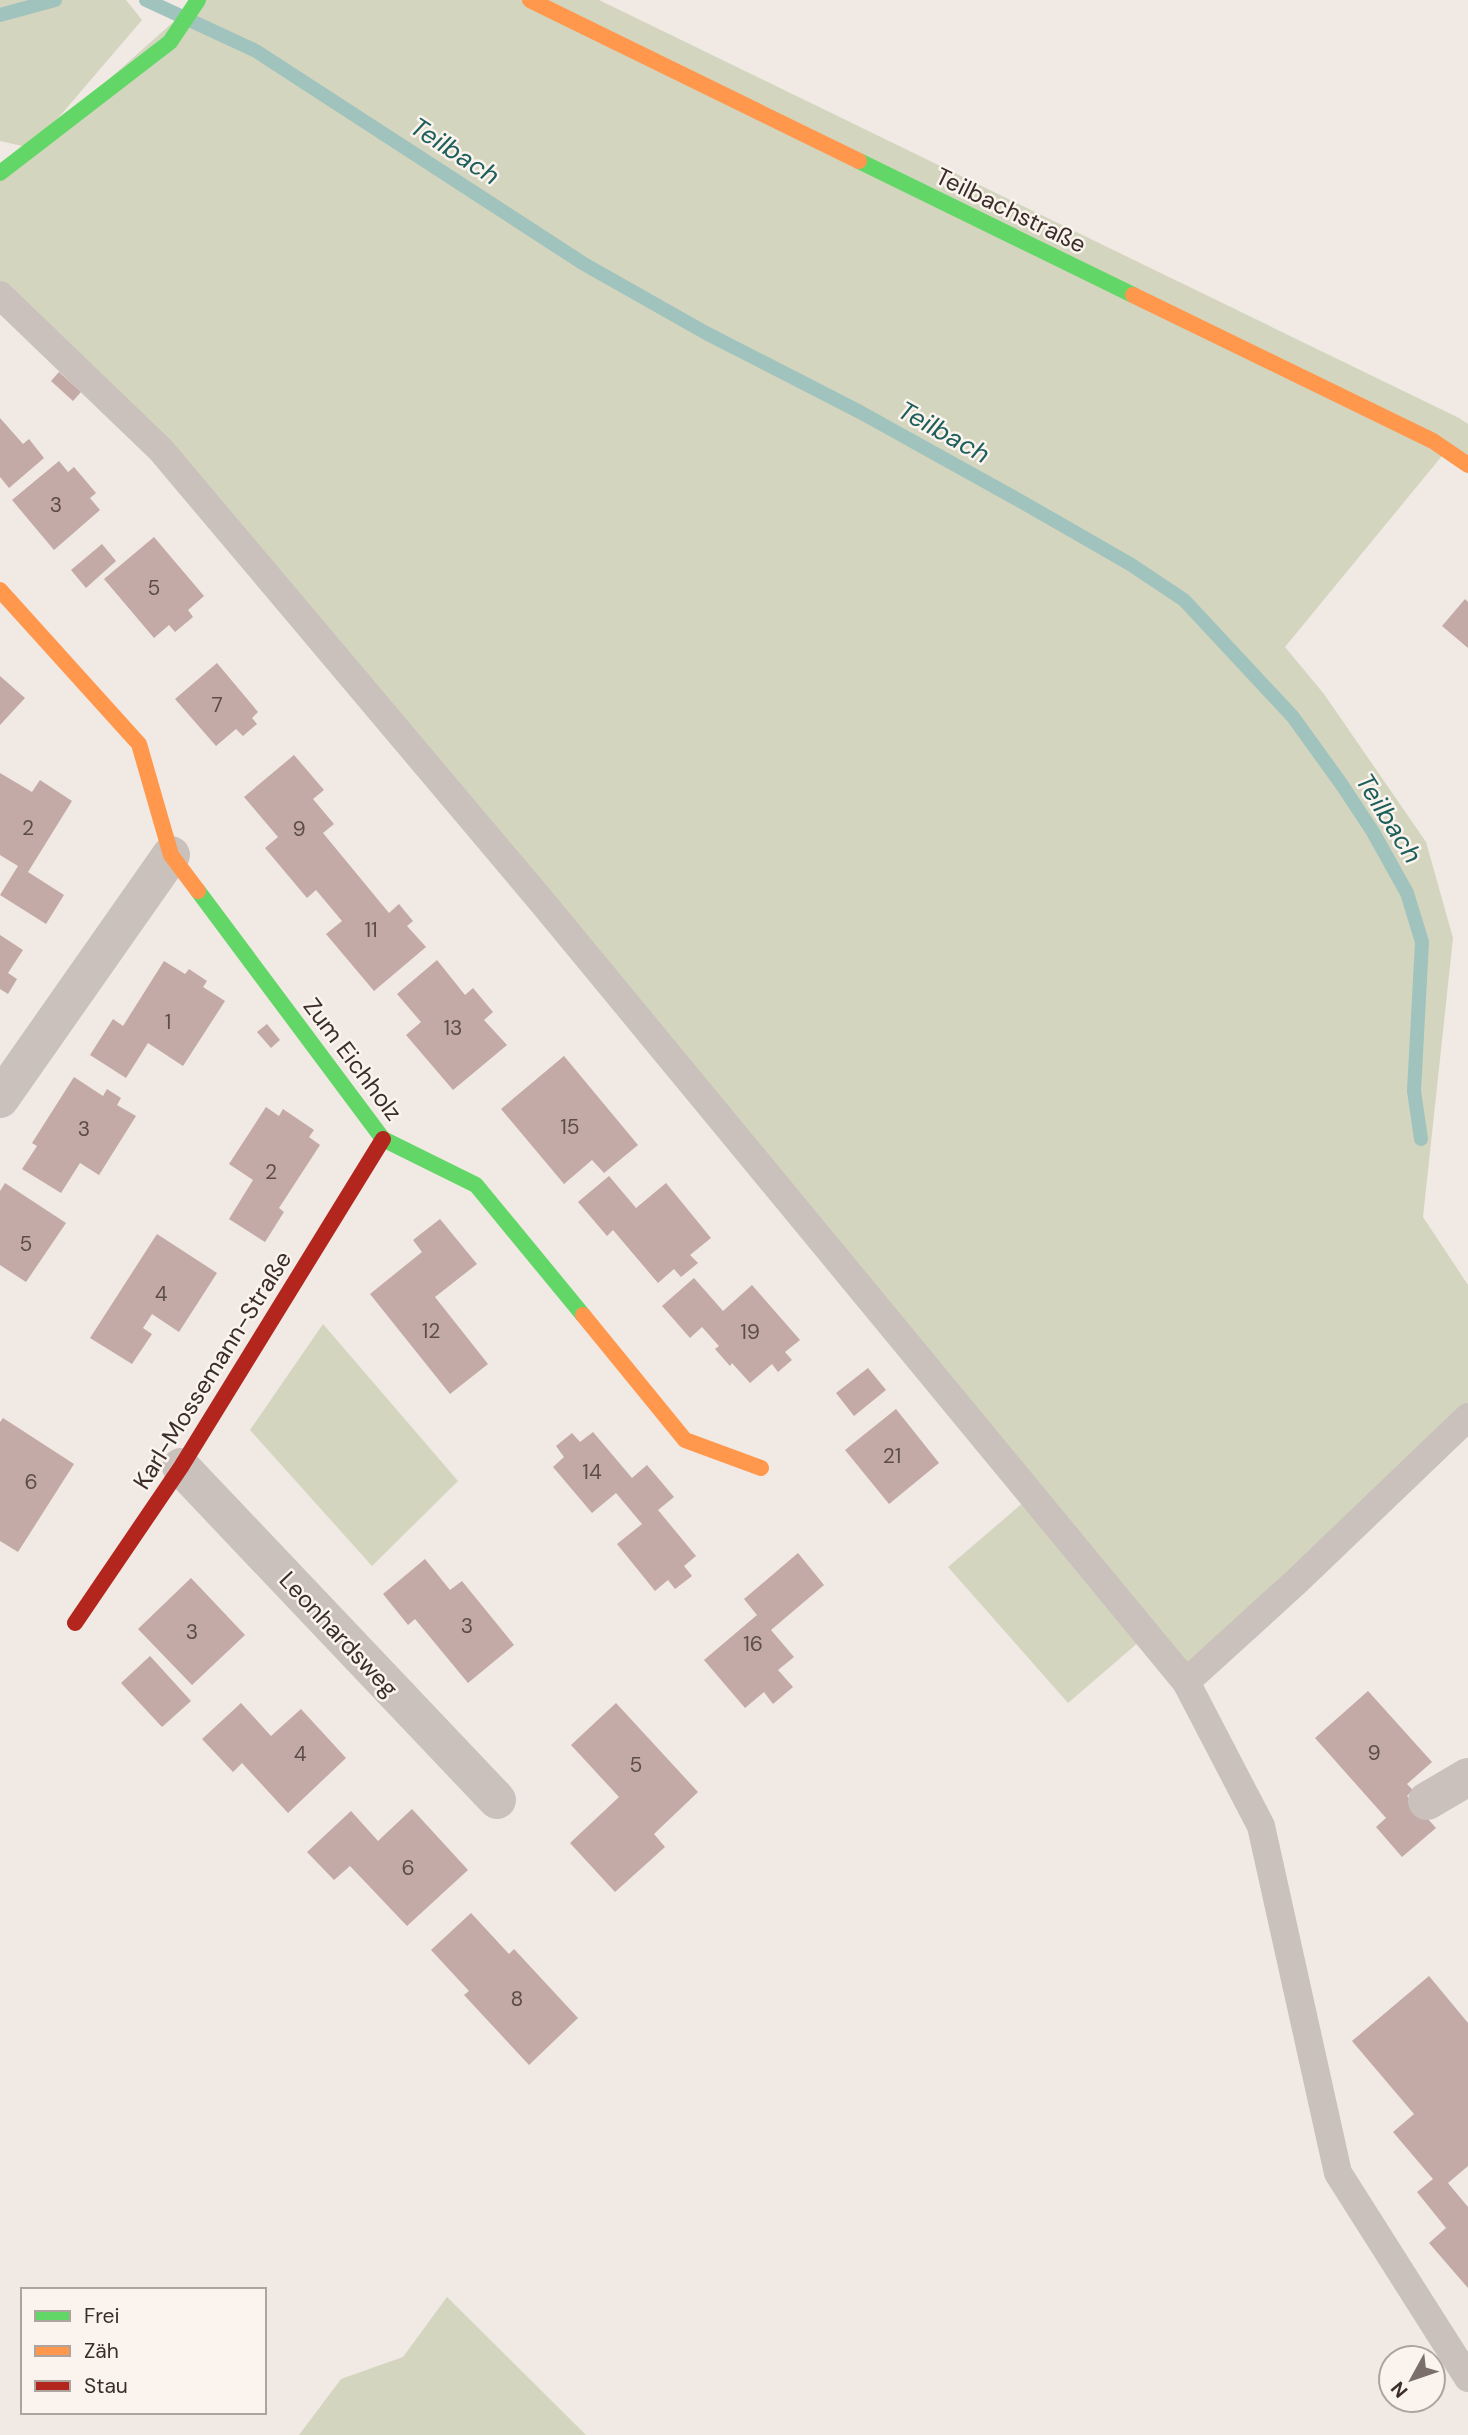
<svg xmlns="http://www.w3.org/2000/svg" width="1468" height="2435" font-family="'DM Sans',sans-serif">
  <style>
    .green { fill: #d4d5be }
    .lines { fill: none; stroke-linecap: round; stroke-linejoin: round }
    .stream { stroke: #a0c3be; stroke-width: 14 }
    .building { fill: #c4aaa6 }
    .lane { stroke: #cac1bd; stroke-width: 28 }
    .street { stroke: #cac1bd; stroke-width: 38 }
    .fast { stroke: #63d668; stroke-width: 16 }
    .slow { stroke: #ff974d; stroke-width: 16 }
    .jam { stroke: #b3261e; stroke-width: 16 }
    .labels { text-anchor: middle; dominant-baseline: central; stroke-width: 5; stroke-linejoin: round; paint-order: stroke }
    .number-label { font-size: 21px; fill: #5d4d49 }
    .street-label { font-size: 24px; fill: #3b2e2a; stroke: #fbf3ed }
    .water-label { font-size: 26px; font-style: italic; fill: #1d5f5b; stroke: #fbf3ed }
  </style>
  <rect width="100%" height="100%" fill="#f0e9e4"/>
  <g class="green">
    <path d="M0 0H126L142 20 35 145 198 0H599L1459 418 1468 424V465L1446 451 1285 647 1324 694 1426 842 1453 938 1423 1217 1468 1285V1417L1186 1682 1147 1635 1068 1703 948 1567 1031 1496 350 673 0 295V173L31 148 0 141Z"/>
    <path d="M323 1324 458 1481 372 1566 250 1430Z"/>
    <path d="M447 2297 586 2435H299L341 2379 403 2357Z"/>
  </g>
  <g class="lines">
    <g class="stream">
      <path d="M146 0 256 51 584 264 706 333 860 412 1022 502 1130 564 1184 600 1293 717 1342 785 1373 832 1407 893 1422 942 1414 1091 1421 1139"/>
      <path d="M0 15 55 0"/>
    </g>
  </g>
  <g class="building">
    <path d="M59 372 81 392 73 401 51 381Z"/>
    <path d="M0 418 23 444 29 439 44 458 9 488 0 477Z"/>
    <path d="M59 461 68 472 74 467 96 493 90 498 100 510 54 550 12 500Z"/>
    <path d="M154 537 204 596 188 610 193 617 175 632 169 625 154 638 104 579Z"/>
    <path d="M102 544 116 561 86 588 71 570Z"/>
    <path d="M1465 599 1468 602V648L1442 626Z"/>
    <path d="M217 663 258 712 252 718 257 724 243 736 236 729 216 746 175 699Z"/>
    <path d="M0 676 25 698 0 725Z"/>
    <path d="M294 755 324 790 313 799 334 824 323 833 389 913 399 904 413 921 407 926 426 947 374 991 326 934 342 921 316 890 307 898 265 848 278 837 244 797Z"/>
    <path d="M0 773 32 792 40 780 72 801 28 872 64 895 46 924 0 895 18 866 0 855Z"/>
    <path d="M0 935 23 950 8 973 17 979 8 994 0 989Z"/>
    <path d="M437 960 465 995 473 988 493 1012 484 1020 507 1045 453 1090 406 1035 421 1022 397 994Z"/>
    <path d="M164 961 185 974 189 969 207 981 203 987 225 1001 183 1066 148 1043 126 1078 90 1055 113 1019 123 1026Z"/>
    <path d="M267 1024 280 1040 271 1048 257 1032Z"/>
    <path d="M564 1056 638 1145 604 1173 592 1160 564 1184 501 1109Z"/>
    <path d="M74 1077 103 1096 107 1089 121 1098 117 1105 136 1116 99 1175 80 1163 61 1193 22 1169 37 1146 32 1143Z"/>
    <path d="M266 1107 279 1116 283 1109 314 1130 309 1137 320 1145 279 1208 284 1212 265 1242 229 1219 253 1180 229 1164Z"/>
    <path d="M609 1176 636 1208 666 1183 711 1238 690 1255 698 1263 681 1277 674 1269 658 1283 613 1230 607 1236 578 1202Z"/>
    <path d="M5 1183 66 1223 26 1282 0 1265V1191Z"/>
    <path d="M440 1219 477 1264 435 1297 488 1364 450 1394 370 1294 422 1252 413 1240Z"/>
    <path d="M157 1234 217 1273 179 1332 152 1314 143 1328 152 1334 132 1364 90 1338Z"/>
    <path d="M694 1278 723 1311 752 1285 800 1340 785 1352 792 1360 778 1372 772 1364 750 1383 732 1363 730 1366 715 1349 719 1346 702 1327 690 1338 662 1306Z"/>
    <path d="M868 1368 886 1390 854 1416 836 1393Z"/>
    <path d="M896 1409 939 1463 889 1504 845 1450Z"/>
    <path d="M3 1418 74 1464 18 1552 0 1541V1422Z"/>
    <path d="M593 1432 632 1478 647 1465 674 1497 658 1510 696 1556 684 1566 692 1576 675 1589 668 1580 655 1591 617 1544 642 1524 616 1493 592 1513 553 1467 564 1457 556 1446 572 1433 580 1442Z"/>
    <path d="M798 1553 824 1585 771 1630 794 1657 778 1670 793 1687 773 1704 764 1692 745 1708 704 1660 757 1615 744 1599Z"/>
    <path d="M425 1559 450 1590 462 1581 514 1645 468 1683 415 1619 408 1625 383 1594Z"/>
    <path d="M191 1578 245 1635 192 1685 138 1629Z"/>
    <path d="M150 1656 191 1701 162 1727 121 1683Z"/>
    <path d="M1368 1691 1432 1762 1407 1784 1413 1790 1407 1796 1436 1828 1402 1857 1376 1827 1386 1818 1315 1738Z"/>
    <path d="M241 1703 271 1736 301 1709 346 1758 288 1813 242 1763 233 1772 202 1739Z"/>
    <path d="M616 1703 698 1792 654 1834 665 1847 615 1892 570 1843 619 1797 571 1745Z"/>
    <path d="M412 1809 468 1870 407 1926 350 1866 334 1880 307 1852 351 1811 378 1841Z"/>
    <path d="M471 1913 509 1954 514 1949 578 2018 529 2065 464 1995 469 1991 431 1950Z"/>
    <path d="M1429 1976 1468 2023V2166L1448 2183 1468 2207V2288L1429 2243 1446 2228 1417 2192 1433 2179 1393 2132 1414 2114 1352 2041Z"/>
  </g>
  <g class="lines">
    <g class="lane">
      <path d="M0 295 161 450 543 903 1186 1682 1261 1826 1338 2173 1468 2378"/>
      <path d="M1186 1682 1297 1581 1468 1417"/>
    </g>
    <g class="street">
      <path d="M0 1099 171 855"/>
      <path d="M181 1467 497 1800"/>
      <path d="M1427 1801 1468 1777"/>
    </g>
    <g class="fast">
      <path d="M859 161 1133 295"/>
      <path d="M0 173 170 42 198 0"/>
      <path d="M198 891 383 1139 476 1185 583 1315"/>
    </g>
    <g class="slow">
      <path d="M530 0 859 161"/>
      <path d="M1133 295 1433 441 1468 465"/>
      <path d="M0 590 139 744 171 855 198 891"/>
      <path d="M583 1315 685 1440 761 1468"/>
    </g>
    <path class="jam" d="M75 1623 181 1467 383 1139"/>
  </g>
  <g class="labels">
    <g class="number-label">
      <text x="56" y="505">3</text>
      <text x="154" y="588">5</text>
      <text x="217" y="705">7</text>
      <text x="28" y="828">2</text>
      <text x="299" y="829">9</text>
      <text x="371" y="930">11</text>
      <text x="168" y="1022">1</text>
      <text x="453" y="1028">13</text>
      <text x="570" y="1127">15</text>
      <text x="84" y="1129">3</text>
      <text x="271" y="1172">2</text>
      <text x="26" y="1244">5</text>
      <text x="161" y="1294">4</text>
      <text x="431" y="1331">12</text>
      <text x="750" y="1332">19</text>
      <text x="892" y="1456">21</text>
      <text x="592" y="1472">14</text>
      <text x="31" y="1482">6</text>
      <text x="467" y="1626">3</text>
      <text x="192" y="1632">3</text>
      <text x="753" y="1644">16</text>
      <text x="1374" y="1753">9</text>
      <text x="300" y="1754">4</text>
      <text x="636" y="1765">5</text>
      <text x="408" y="1868">6</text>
      <text x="517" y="1999">8</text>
    </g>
    <g class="street-label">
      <text transform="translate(1011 210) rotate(26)">Teilbachstraße</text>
      <text transform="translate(353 1059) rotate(53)">Zum Eichholz</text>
      <text transform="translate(212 1370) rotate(-58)">Karl-Mossemann-Straße</text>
      <text transform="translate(339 1634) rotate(47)">Leonhardsweg</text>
    </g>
    <g class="water-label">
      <text transform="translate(455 151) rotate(33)">Teilbach</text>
      <text transform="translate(944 432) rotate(29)">Teilbach</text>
      <text transform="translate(1389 818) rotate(58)">Teilbach</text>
    </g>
  </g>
  <rect x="21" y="2288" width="245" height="126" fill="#fbf3ed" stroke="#aea49f" stroke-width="2"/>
  <rect x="35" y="2311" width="35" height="10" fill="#63d668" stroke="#aea49f" stroke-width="2"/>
  <text x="84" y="2323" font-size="21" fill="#3b2e2a">Frei</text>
  <rect x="35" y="2346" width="35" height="10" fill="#ff974d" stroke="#aea49f" stroke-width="2"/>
  <text x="84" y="2358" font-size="21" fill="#3b2e2a">Zäh</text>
  <rect x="35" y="2381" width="35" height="10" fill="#b3261e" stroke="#aea49f" stroke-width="2"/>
  <text x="84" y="2393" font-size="21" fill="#3b2e2a">Stau</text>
  <g transform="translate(1412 2379) rotate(230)"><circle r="33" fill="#fbf3ed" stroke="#aea49f" stroke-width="2"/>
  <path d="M0-5L12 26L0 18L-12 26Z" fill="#7a6f6b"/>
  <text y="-10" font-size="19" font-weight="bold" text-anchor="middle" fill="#3b2e2a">N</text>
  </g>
</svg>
